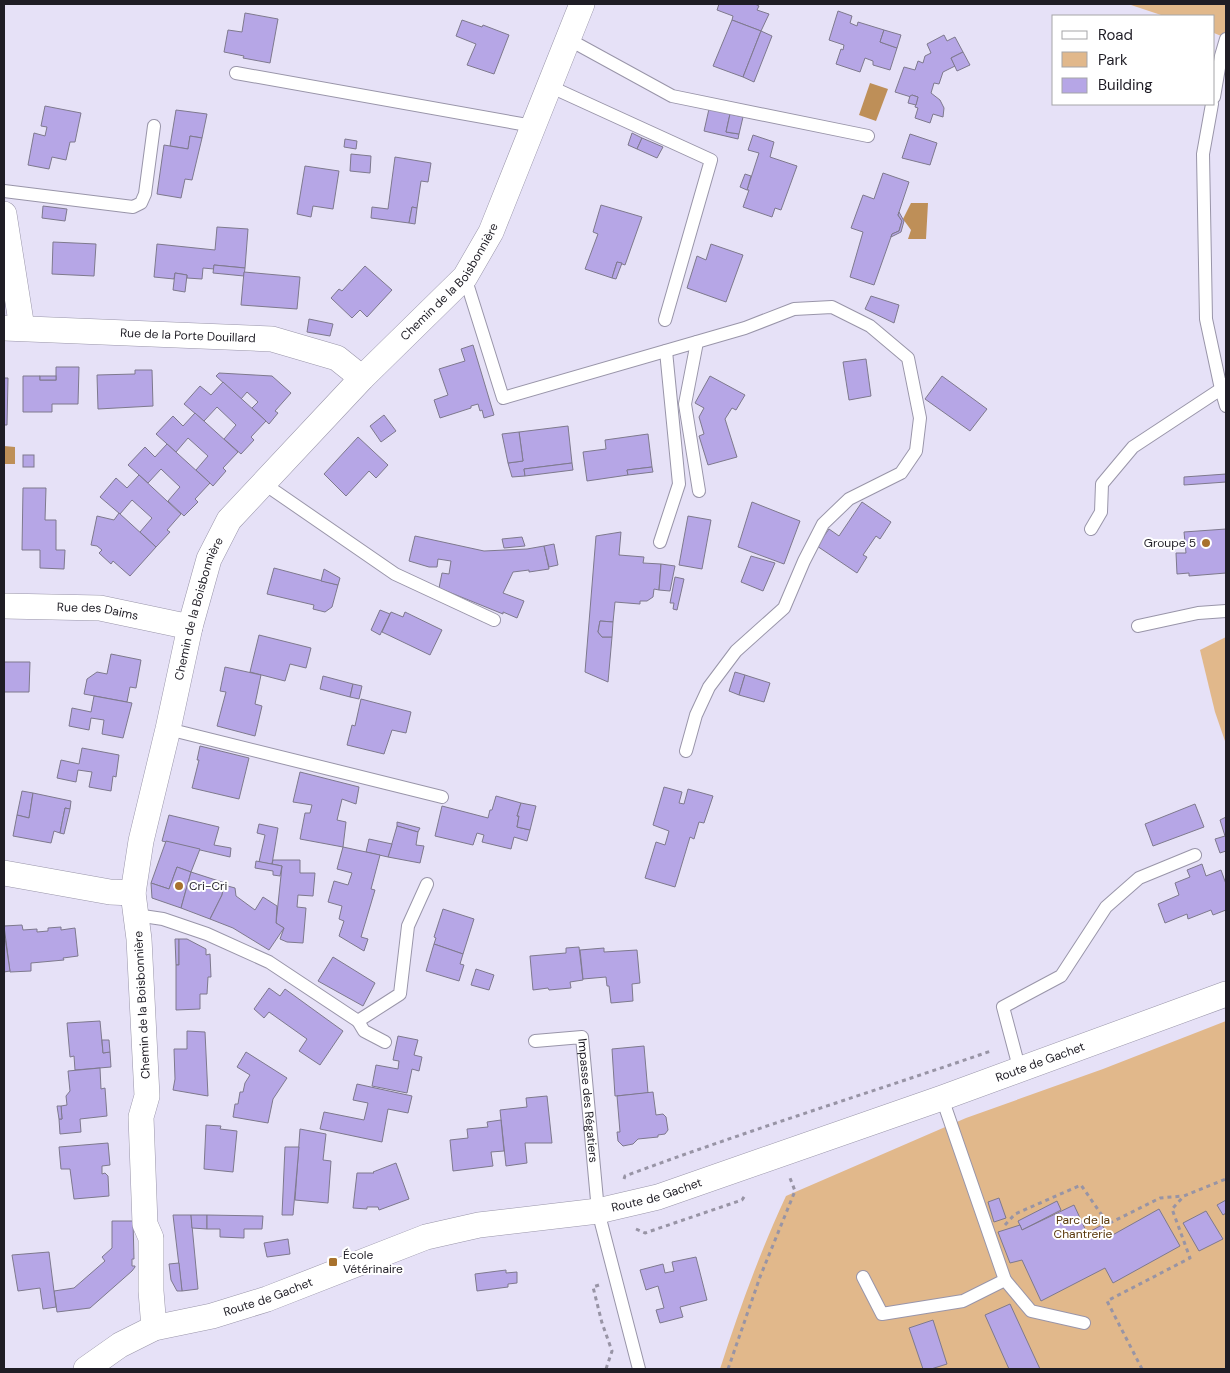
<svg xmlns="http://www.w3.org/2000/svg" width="1230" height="1373" font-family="'DM Sans',sans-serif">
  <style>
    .green { fill: #e1b88b }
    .water { fill: #be8f58 }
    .building { fill: #b6a6e6; stroke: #7e798d }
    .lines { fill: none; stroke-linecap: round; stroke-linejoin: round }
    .service-casing { stroke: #9995a9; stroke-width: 14 }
    .minor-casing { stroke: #9995a9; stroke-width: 26 }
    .path { stroke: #9894a5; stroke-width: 3; stroke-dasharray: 4 4; stroke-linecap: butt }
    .service { stroke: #fff; stroke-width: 12 }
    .minor { stroke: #fff; stroke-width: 25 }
    .poi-dot { fill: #a8722d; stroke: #fff; stroke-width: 2 }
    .labels { text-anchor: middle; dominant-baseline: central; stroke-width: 4; stroke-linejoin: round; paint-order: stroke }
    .street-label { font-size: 12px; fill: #1f1d25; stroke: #fff }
    .poi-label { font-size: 12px; fill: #1f1d25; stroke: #fff; text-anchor: start }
    .park-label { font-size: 12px; fill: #59380b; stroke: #fff }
  </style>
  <rect width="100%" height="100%" fill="#e6e1f7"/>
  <g class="green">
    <path d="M1128 4H1226V38L1214 33V16H1164Z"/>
    <path d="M1226 637V744L1215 712 1200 650Z"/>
    <path d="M1226 1021V1369H720C739 1310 760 1252 786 1196L966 1118 1103 1069Z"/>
  </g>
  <g class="water">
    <path d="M870 83 888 89 876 121 859 115Z"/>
    <path d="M911 203H928L926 239H908L911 230 903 219Z"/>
    <path d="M4 446 15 447V464H4Z"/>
  </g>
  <g class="building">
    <path d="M719 4H755L759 6 757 10 769 14 761 31 732 20 733 16 717 10Z"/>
    <path d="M838 11 852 16 850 23 857 26 858 22 884 30 880 42 897 48 890 70 873 65V61L865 58 860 72 836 64 841 49 843 50 844 45 829 40Z"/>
    <path d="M245 13 278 19 270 63 243 58 244 56 224 52 228 30 242 32Z"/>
    <path d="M462 20 482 27 483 25 509 35 494 74 467 65 476 44 456 36Z"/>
    <path d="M732 20 761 31 743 77 713 66Z"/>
    <path d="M884 30 901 35 897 48 880 42Z"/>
    <path d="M761 31 772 36 754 82 743 77Z"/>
    <path d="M944 35 947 41 955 37 963 52 951 58 955 66 943 72 939 84 934 83 931 93 940 100 944 108 943 117 933 114 930 123 915 118 918 108 915 107 918 97 912 95 911 97 895 92 904 67 915 70 918 61 923 63 925 56 931 53 927 44Z"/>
    <path d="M963 52 970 65 957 71 951 58Z"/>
    <path d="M912 95 918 97 916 105 908 103 910 96Z"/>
    <path d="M45 106 81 113 75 142H70L66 160 52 157 49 169 28 165 34 133 45 136 47 127 41 126Z"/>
    <path d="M709 109 730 114 726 132 739 134 738 139 704 131Z"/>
    <path d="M176 110 207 114 202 138 190 136 188 149 170 146Z"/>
    <path d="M730 114 743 117 739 134 726 132Z"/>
    <path d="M632 133 642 138 637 149 628 145Z"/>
    <path d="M910 134 937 143 930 165 902 158Z"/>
    <path d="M753 135 774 142 770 157 797 166 781 210 775 208 772 217 743 207 749 190H747L759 153 748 150Z"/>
    <path d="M190 136 202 138 192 180 185 179 181 198 157 194 164 145 188 149Z"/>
    <path d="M642 138 663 147 657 158 637 149Z"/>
    <path d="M345 139 357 141 356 149 344 147Z"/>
    <path d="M351 154 371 156 370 173 350 171Z"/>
    <path d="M395 157 431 163 428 182 421 181 417 208 412 207 409 223 371 218 372 207 388 209Z"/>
    <path d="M305 166 339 171 333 209 313 206 311 217 297 214Z"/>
    <path d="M883 173 909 182 898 215 902 221 899 231 892 234 874 285 850 277 863 232 851 228 863 195 874 199Z"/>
    <path d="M745 174 751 176 747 190 740 187Z"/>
    <path d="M601 205 642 217 625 265 617 262 612 278 585 269 598 234 593 232Z"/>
    <path d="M43 206 67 209 65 221 42 218Z"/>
    <path d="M412 207 417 208 415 224 409 223Z"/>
    <path d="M899 212 904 221 901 232 891 237 892 234 899 231 902 221 898 215Z"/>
    <path d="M217 227 248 229 245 268 214 265V269L203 268 202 279 187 278V275L175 273 174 279 154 277 157 244 215 250Z"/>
    <path d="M53 242 96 244 94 276 52 274Z"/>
    <path d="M711 244 743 255 726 302 687 288 697 256 706 260Z"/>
    <path d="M617 262 622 263 616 279 612 278Z"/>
    <path d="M214 265 245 268 244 276 213 273Z"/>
    <path d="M365 266 392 290 367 317 360 310 352 318 331 298 339 289 342 291Z"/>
    <path d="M244 272 300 277 297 309 241 305Z"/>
    <path d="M175 273 187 275 185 292 173 290Z"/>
    <path d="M871 296 899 305 894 323 865 309Z"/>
    <path d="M309 319 333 324 330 336 307 332Z"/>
    <path d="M473 345 494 415 484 418 482 410 480 411 478 404 471 406V408L440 418 434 400 448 395 439 369 465 361 461 349Z"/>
    <path d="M866 359 871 396 849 400 843 362Z"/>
    <path d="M56 367H79L78 404H52V412H23V376H40V380H56Z"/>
    <path d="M135 370H152L153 406 98 409 97 375 135 374Z"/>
    <path d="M219 373 272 376 291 393 275 411 278 413 269 424 252 408 258 402 247 392 241 399 216 376Z"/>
    <rect x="40" y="376" width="16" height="4"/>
    <path d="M710 376 745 395 736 410 732 408 725 419 737 457 708 465 699 436 704 434 699 417 704 408 695 403Z"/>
    <path d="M942 376 987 409 970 431 925 399Z"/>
    <path d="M4 378H8L7 425H4Z"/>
    <path d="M223 382 266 421 251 437 254 440 241 454 224 439 236 425 217 407 204 421 184 404 200 386 211 395Z"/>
    <path d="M195 413 238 452 223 468 226 471 213 486 196 470 208 456 188 438 176 452 156 434 173 416 183 426Z"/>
    <path d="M384 415 396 431 381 442 370 426Z"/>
    <path d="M568 426 572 463 524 469 525 476 512 477 508 463 523 461 519 432Z"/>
    <path d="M519 432 523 461 508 463 502 434Z"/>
    <path d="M648 434 652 467 627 470 628 475 587 481 583 452 606 449 605 440Z"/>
    <path d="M358 437 388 465 376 478 369 471 346 496 324 474Z"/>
    <path d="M167 444 210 483 195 499 198 502 184 516 168 501 180 487 161 469 148 483 128 465 145 447 155 457Z"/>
    <rect x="23" y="455" width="11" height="12"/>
    <path d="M572 463 573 470 525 476 524 469Z"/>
    <path d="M652 467 653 472 628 475 627 470Z"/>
    <path d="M1226 474V482L1184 485V477Z"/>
    <path d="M139 475 181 514 167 530 170 532 156 547 140 532 152 518 132 500 120 514 100 497 116 478 127 488Z"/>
    <path d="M23 488H46L45 520H56V550H65L64 569 40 568V550H22Z"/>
    <path d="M752 502 800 521 784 564 738 547Z"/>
    <path d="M862 502 891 522 880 539 876 536 863 555 867 557 857 573 817 546 829 529 839 536Z"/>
    <path d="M119 513 156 547 130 576 113 561 111 564 99 553 102 550 97 546 91 545 97 516 114 520Z"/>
    <path d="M688 516 711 520 702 569 679 565Z"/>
    <path d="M1226 529V573L1189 576V573L1177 574 1176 553H1186L1184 532Z"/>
    <path d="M621 532 619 555 644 557 643 563 661 564 659 590 654 589 653 597 647 601H640V604L615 602 613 622 600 621 598 632 602 637H612L608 682 585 672 596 536Z"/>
    <path d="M415 536 484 551 527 549 544 546 549 569 529 572V570L513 572 503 593 524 601 517 618 503 612V614L439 588 442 573 449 574 451 561 438 559 437 567H429L409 561Z"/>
    <path d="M522 537 525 546 504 548 502 539Z"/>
    <path d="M554 544 558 565 549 567 544 546Z"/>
    <path d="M751 556 775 563 763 591 741 582Z"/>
    <path d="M661 564 675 566 670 591 659 590Z"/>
    <path d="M274 568 338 585 332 607 325 612 313 609 314 605 267 594Z"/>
    <path d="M324 569 340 578 338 585 321 581Z"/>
    <path d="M675 577 684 579 677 610 673 609 674 603H670Z"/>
    <path d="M380 610 390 614 380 635 371 630Z"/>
    <path d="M391 612 403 617 405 612 442 630 430 655 382 632Z"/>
    <path d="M600 621 613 622 612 637H602L598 632Z"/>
    <path d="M259 635 311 648 306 668 290 664 285 681 250 672Z"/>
    <path d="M111 654 141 660 136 688 130 687 127 702 84 694 87 679 97 672 107 674Z"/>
    <path d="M4 662H30L29 692H4Z"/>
    <path d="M225 667 261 675 255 704 262 706 255 736 217 726 226 692 220 691Z"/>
    <path d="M735 672 745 675 739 695 729 691Z"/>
    <path d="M745 675 770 683 764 702 739 695Z"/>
    <path d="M323 676 353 684 350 697 320 689Z"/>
    <path d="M353 684 362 686 359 699 350 697Z"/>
    <path d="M94 696 132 703 123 738 102 734 104 720 91 718 89 730 69 726 72 708 91 712Z"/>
    <path d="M361 699 411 712 406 733 392 730 384 754 347 745 352 725 355 726Z"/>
    <path d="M200 746 249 758 239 799 192 788 199 760H197Z"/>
    <path d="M82 748 119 755 116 777 113 776 111 791 89 787 92 772 78 770 76 782 57 778 61 760 79 764Z"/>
    <path d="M300 772 359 787 356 804 342 799 337 820 346 822 343 847 300 839 305 813H310L312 805 293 802Z"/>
    <path d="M664 787 682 792 679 803 684 804 688 789 713 796 704 823 699 822 694 839 690 837 675 887 645 878 656 842 665 845 669 831 653 825Z"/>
    <path d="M22 791 33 793 29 818 17 815Z"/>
    <path d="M33 793 71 801 70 809 65 808 60 833 54 831 51 843 13 836 17 815 29 818Z"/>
    <path d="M496 796 521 803 517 816H519L517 827 530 830 527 841 514 837 511 849 482 842 484 835 477 833 473 845 435 836 442 806 488 818 490 810H492Z"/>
    <path d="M521 803 536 806 530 830 517 827 519 816H517Z"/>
    <path d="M1195 804 1204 827 1153 846 1145 824Z"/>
    <path d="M65 808 70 809 64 834 60 833Z"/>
    <path d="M169 815 219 827 214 845 231 848 230 857 162 841Z"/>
    <path d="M1226 817V851L1220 853 1215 839 1225 836 1220 820Z"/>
    <path d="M397 822 420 828 418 832 397 826Z"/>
    <path d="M259 824 278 828 272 864 259 862 265 835 257 833Z"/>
    <path d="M397 826 418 832 416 845 424 846 420 863 388 857Z"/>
    <path d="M369 839 392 844 388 857 366 852Z"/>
    <path d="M166 841 200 849 191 872 177 867 169 889 151 883Z"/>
    <path d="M343 847 380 855 371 889 375 890 361 937 368 939 364 951 339 936 344 921 339 919 342 906 328 902 334 881 348 885 352 873 337 869Z"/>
    <path d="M273 860H300V873H315L313 896 298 895 297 907 306 908 303 943 287 942 280 939 284 928 276 923 282 866 272 864Z"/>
    <path d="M256 861 282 866 280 876 273 875V871L255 868Z"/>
    <path d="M1202 864 1206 876 1221 870 1226 884V910L1213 915 1211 910 1188 919 1187 914 1165 923 1158 904 1179 895 1175 883 1190 877 1187 870Z"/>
    <path d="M177 867 191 872 181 908 152 898 151 883 169 889Z"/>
    <path d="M191 872 225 883 222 895 210 919 181 908Z"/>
    <path d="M224 885 235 888 236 896 255 910 263 897 277 906 276 923 284 928 269 950 233 928 210 919 222 895Z"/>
    <path d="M443 909 474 919 463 954 434 944 436 938 434 937Z"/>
    <path d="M22 925 23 930 37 929V932L48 931V928L61 927V930L75 928 78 956 63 958 64 960 31 963V971L10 972 4 926Z"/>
    <path d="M4 931 10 971 4 972Z"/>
    <path d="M175 939H179V965H176Z"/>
    <path d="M179 939H187L206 949V955L210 954 211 977H208L207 994H200V1009L176 1010V965H179Z"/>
    <path d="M434 944 463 954 460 964 464 965 459 981 426 971Z"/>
    <path d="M579 947 583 980 570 982 571 988 549 990 548 988 533 990 530 956 566 953V948Z"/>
    <path d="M604 948V952L637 950 640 983 632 984 633 1001 611 1003 609 986H607L606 977 583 979 580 950Z"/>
    <path d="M333 957 375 983 363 1006 318 981Z"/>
    <path d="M476 969 494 975 489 990 471 985Z"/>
    <path d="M269 988 280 996 285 989 343 1031 320 1065 299 1051 307 1039 269 1012 264 1018 254 1009Z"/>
    <path d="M100 1021 103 1053 110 1052 111 1067 75 1070 74 1056 70 1057 67 1023Z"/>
    <path d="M187 1031 205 1032 208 1096 173 1090 175 1079 174 1049H187Z"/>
    <path d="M398 1036 418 1040 414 1055 422 1057 419 1071 412 1069 407 1093 372 1086 376 1065 398 1069 399 1061 393 1060Z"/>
    <path d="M102 1040H109L110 1052 103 1053Z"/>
    <path d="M644 1046 648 1093 615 1096 612 1049Z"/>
    <path d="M246 1052 287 1078 273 1099 268 1123 233 1117 235 1104H238L240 1092H243L245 1083 250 1075 237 1067Z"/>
    <path d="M100 1068 101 1089 105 1088 107 1116 80 1119 81 1132 60 1134 59 1119H62L61 1106 67 1105 66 1096 70 1091 68 1071Z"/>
    <path d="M357 1084 412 1096 408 1113 388 1109 382 1142 320 1129 324 1112 364 1120 368 1103 353 1100Z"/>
    <path d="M653 1092 656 1115 663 1114 666 1117 668 1130 665 1134 658 1135V1137L638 1139 633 1144 623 1146 618 1141 617 1132H620L617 1096Z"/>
    <path d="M547 1096 552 1143H525L527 1163 506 1166 500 1110 527 1107 526 1098Z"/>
    <path d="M57 1106H61L62 1119H59Z"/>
    <path d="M501 1120 504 1151 491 1152 493 1166 453 1171 450 1140 468 1138 467 1129 488 1127 487 1122Z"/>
    <path d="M206 1125 221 1126 220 1129 237 1131 233 1172 204 1169Z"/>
    <path d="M300 1129 326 1134 323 1160 331 1161 328 1203 295 1200Z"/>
    <path d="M108 1143 110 1165 102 1166V1174L105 1173 108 1176 109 1196 74 1199 70 1169H61L59 1147Z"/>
    <path d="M285 1147H299L293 1215H282Z"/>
    <path d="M396 1163 409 1199 379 1210 378 1207H367V1209L353 1208 357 1173H374L373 1172Z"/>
    <path d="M999 1198 1006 1218 994 1222 988 1202Z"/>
    <path d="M1226 1200V1213L1223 1215 1217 1205Z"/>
    <path d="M1057 1201 1061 1210 1022 1230 1018 1221Z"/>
    <path d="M1074 1205 1087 1233 1102 1225 1109 1237 1159 1209 1180 1246 1113 1283 1105 1268 1041 1301 1022 1260 1010 1263 998 1232 1020 1225 1022 1230Z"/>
    <path d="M1206 1211 1223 1239 1199 1251 1183 1223Z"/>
    <path d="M173 1215H191L198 1289 182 1291Z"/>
    <path d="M191 1215H207V1229L192 1228Z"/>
    <path d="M207 1215 263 1216 262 1229H244V1238L220 1237V1229H207Z"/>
    <path d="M112 1221H133L134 1259H132V1266H135V1267L132 1271 90 1308 57 1312 54 1291 74 1288 105 1261 102 1257 112 1248Z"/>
    <path d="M288 1239 290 1254 267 1257 264 1243Z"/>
    <path d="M49 1252 56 1307 43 1309 40 1288 18 1291 12 1255Z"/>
    <path d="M696 1257 707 1300 680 1307 683 1317 660 1323 656 1310 664 1308 658 1286 646 1290 640 1270 663 1264 665 1273 674 1271 672 1262Z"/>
    <path d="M179 1263 182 1291H177L171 1280 169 1264Z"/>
    <path d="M506 1270V1273L517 1272V1283L508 1284V1287L477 1291 475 1274Z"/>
    <path d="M1010 1304 1040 1369H1009L985 1315Z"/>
    <path d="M933 1320 947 1364 931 1369H923L909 1328Z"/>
  </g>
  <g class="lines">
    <g class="service-casing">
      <g id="service">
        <path d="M568 39 672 96 868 136"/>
        <path d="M236 73 533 126"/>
        <path d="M549 86 711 160 665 320"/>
        <path d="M1214 97 1221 56 1226 39"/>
        <path d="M1212 104 1203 154 1206 319 1221 389 1226 384"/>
        <path d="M4 191 133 207 141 203 145 194 154 126"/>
        <path d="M465 277 503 398 745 328 794 309 832 307 870 326 908 358 920 418 916 451 901 473 849 499 823 524 804 561 784 608 736 651 709 687 696 715 686 751"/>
        <path d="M697 342 685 404 699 491"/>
        <path d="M263 483 395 574 494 620"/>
        <path d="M1091 529 1101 512 1102 484 1133 447 1221 389 1226 406"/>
        <path d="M660 542 679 484 666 351"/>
        <path d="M1138 626 1198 613 1226 611"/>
        <path d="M168 729 442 797"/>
        <path d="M136 915 163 919 207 934 269 962 358 1021 400 994 408 926 427 884"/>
        <path d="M358 1021 364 1031 385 1042"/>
        <path id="s1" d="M535 1041 582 1037 598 1211 639 1369"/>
        <path d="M1020 1071 1003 1007 1061 976 1106 907 1139 878 1195 855"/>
        <path d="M942 1098 1005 1280 1031 1311 1084 1323"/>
        <path d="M863 1277 882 1314 963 1301 1005 1280"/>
      </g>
    </g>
    <g class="minor-casing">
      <g id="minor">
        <path d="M4 214 22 328"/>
        <path id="s2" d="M4 328 272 339 337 358 362 378"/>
        <path id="s3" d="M4 606 100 608 190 627"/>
        <path d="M4 873 110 892 133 893"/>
        <path id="s4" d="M154 1328 151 1291V1238L145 1224 141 1117 147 1096 139 939 133 893 141 841 168 729 190 627 209 559 229 520 362 378 465 277 491 232 582 4"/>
        <path id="s5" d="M86 1369 120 1345 154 1328 212 1316 267 1299 426 1237 479 1225 598 1211 658 1197 942 1098 1226 994"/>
      </g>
    </g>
    <g class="path">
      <path d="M624 1179 625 1176C746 1131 869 1093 991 1051"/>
      <path d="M1005 1225 1015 1214 1081 1185 1108 1224 1160 1198 1183 1196"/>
      <path d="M636 1229 645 1233 742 1200 746 1194"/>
      <path d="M599 1285 593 1287 602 1323 612 1351 606 1369"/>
      <path d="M728 1369 760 1277 795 1191 790 1178"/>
      <path d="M1142 1369 1107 1301 1190 1258 1172 1209 1184 1196 1226 1179"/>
    </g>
    <use href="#service" class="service"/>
    <use href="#minor" class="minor"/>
  </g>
  <g class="poi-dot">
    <circle cx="1206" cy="543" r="5"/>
    <circle cx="179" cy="886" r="5"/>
    <rect x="328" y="1257" width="10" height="10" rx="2.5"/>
  </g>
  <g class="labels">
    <g class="street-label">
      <text stroke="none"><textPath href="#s4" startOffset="1150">Chemin de la Boisbonnière</textPath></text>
      <text stroke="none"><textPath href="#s2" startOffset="184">Rue de la Porte Douillard</textPath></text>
      <text stroke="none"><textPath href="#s4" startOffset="730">Chemin de la Boisbonnière</textPath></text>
      <text stroke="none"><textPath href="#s3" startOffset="94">Rue des Daims</textPath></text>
      <text transform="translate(142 1005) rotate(-93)">Chemin de la Boisbonnière</text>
      <text stroke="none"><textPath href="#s5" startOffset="1008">Route de Gachet</textPath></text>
      <text stroke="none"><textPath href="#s1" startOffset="111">Impasse des Régatiers</textPath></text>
      <text stroke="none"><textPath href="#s5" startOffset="602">Route de Gachet</textPath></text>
      <text stroke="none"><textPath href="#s5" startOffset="198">Route de Gachet</textPath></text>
    </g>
    <g class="poi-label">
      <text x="1196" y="543" text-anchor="end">Groupe 5</text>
      <text x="189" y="886">Cri-Cri</text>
      <text x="343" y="1255">École<tspan x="343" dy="14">Vétérinaire</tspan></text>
    </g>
    <g class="park-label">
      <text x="1083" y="1220">Parc de la<tspan x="1083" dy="14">Chantrerie</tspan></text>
    </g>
  </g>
  <rect width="1230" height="1373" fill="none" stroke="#1f1d25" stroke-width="10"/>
  <rect x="1052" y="15" width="162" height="90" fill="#ffffff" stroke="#a5a5a8"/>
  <rect x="1062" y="31" width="25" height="8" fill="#ffffff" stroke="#a5a5a8"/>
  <text x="1098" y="40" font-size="15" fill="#1f1d25">Road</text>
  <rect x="1062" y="52" width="25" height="15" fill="#e1b88b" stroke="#a5a5a8"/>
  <text x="1098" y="65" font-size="15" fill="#1f1d25">Park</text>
  <rect x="1062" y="78" width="25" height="15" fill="#b6a6e6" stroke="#a5a5a8"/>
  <text x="1098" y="90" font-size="15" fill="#1f1d25">Building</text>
</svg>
